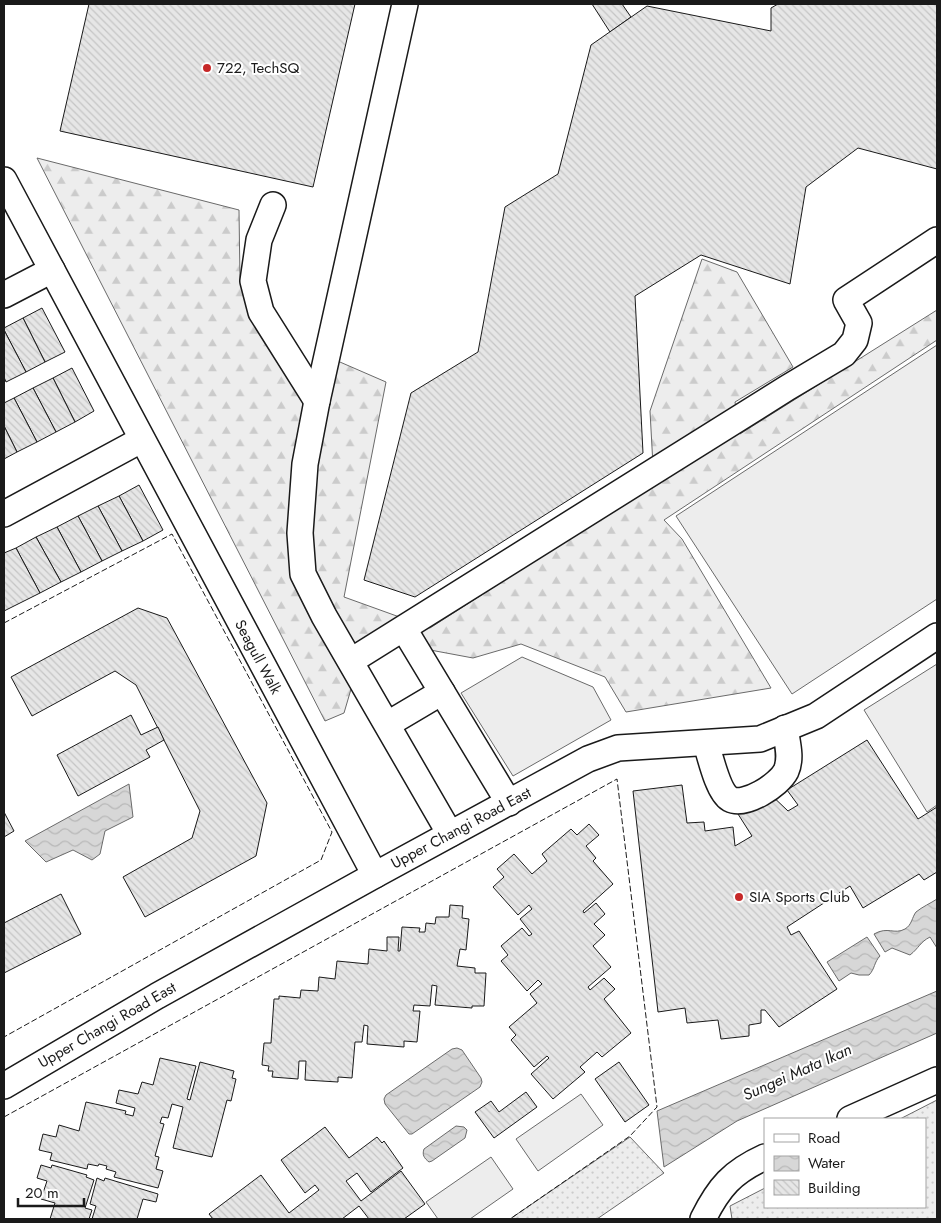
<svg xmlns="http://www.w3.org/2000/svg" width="941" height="1223" font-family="Jost,sans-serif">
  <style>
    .grass { fill: url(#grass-dots); stroke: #6a6a6a }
    .forest { fill: url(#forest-firs); stroke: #6a6a6a }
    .built { fill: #ededed; stroke: #6a6a6a }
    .water { fill: url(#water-waves); stroke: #6a6a6a }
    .building { fill: url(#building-back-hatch); stroke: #1a1a1a }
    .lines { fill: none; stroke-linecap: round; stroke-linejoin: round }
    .minor-casing { stroke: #1a1a1a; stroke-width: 28 }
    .minor { stroke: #fff; stroke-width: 25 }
    .fence { stroke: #1a1a1a; stroke-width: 1; stroke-dasharray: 6 2.5; stroke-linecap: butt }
    .poi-dot { fill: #c62828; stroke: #fff; stroke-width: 2 }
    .labels { text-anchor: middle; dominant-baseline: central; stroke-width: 4; stroke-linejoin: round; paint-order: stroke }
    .poi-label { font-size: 15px; fill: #1a1a1a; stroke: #fff; text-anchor: start }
    .street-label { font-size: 15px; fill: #1a1a1a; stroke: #fff }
    .water-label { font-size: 16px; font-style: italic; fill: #1a1a1a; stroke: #fff }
  </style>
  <defs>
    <pattern id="grass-dots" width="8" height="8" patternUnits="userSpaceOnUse" patternTransform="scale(1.25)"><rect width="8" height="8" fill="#ededed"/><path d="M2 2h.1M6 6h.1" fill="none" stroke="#cbcbcb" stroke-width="1.8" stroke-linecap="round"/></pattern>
    <pattern id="forest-firs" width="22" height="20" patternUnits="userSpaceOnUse" patternTransform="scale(1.25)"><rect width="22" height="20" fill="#ededed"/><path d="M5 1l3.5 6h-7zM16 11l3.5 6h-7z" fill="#cbcbcb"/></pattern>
    <pattern id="water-waves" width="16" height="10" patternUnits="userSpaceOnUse" patternTransform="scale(1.25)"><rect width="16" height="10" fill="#d7d7d7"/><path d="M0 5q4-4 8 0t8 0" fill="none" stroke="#b8b8b8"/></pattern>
    <pattern id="building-back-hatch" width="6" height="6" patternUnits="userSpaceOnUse" patternTransform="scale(1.25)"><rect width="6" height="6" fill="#e6e6e6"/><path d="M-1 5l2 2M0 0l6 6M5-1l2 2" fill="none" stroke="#c5c5c5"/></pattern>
  </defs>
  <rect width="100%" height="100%" fill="#fff"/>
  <g class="grass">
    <path d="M937 1100V1219H732L730 1206 765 1188V1207H925V1119H900Z"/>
    <path d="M630 1137 664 1173 597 1219H510Z"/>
  </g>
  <path class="forest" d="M37 158 239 210 240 280 300 395 333 359 386 382 344 597 430 628 654 484 650 411 702 259 737 272 793 367 735 402 740 434 937 310V340L664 520 682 539 771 688 626 712 605 677 521 644 473 658 366 638 344 713 325 721Z"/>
  <g class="built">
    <path d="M937 345V599L792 694 676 516Z"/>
    <path d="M522 657 593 687 611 720 513 776 461 693Z"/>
    <path d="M937 664V805L927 812 864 710Z"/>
    <path d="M581 1094 603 1125 538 1171 516 1139Z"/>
    <path d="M491 1157 513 1189 470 1219H438L426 1202Z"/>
  </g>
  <g class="water">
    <path d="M129 784 133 817 105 831 100 854 92 860 73 850 46 862 25 841Z"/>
    <path d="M937 899V948L930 937C920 942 919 948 910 955L892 948 885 952 874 934C888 926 894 935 905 929 912 925 912 917 916 912 922 907 931 903 937 899Z"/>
    <path d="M867 937 880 956C874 962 875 969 869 975H859L851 973 839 981 827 962Z"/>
    <path d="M937 991V1033L737 1121 664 1167 657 1111Z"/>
    <path d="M457 1048 462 1050 481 1078 482 1082 480 1087 412 1134H409L385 1104 384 1099 386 1095 452 1049Z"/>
    <path d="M456 1126 464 1127 467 1130 465 1138 432 1161 429 1162C424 1158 422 1155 424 1149Z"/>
  </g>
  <g class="building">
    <path d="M89 4H355L313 187 60 131Z"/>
    <path d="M592 4H622L631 17 610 32Z"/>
    <path d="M778 4H937V169L858 148 806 187 790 284 701 255 635 296 643 453 415 597 364 580 411 393 478 352 505 207 558 174 591 45 647 6 771 31V8Z"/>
    <path d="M42 308 65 352 45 362 23 318Z"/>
    <path d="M23 318 45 362 26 372 4 330V328Z"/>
    <path d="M4 330 26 372 6 382 4 377Z"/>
    <path d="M72 368 94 411 75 422 53 378Z"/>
    <path d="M53 378 75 422 56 432 33 388Z"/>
    <path d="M33 388 56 432 37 442 14 398Z"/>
    <path d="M14 398 37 442 17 452 4 426V403Z"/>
    <path d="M4 426 17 452 4 459Z"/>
    <path d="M139 485 163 530 143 541 119 496Z"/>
    <path d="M119 496 143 541 122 551 98 506Z"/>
    <path d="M98 506 122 551 102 561 78 516Z"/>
    <path d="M78 516 102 561 81 572 57 527Z"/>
    <path d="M57 527 81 572 61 582 36 537Z"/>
    <path d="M36 537 61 582 40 593 16 548Z"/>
    <path d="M16 548 40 593 4 611V553Z"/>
    <path d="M138 608 167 618 267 803 256 856 145 917 123 877 192 838 200 811 136 685 115 671 32 716 11 677Z"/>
    <path d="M131 715 141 735 158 727 164 740 146 750 150 757 78 796 57 755Z"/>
    <path d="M867 740 918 819 937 807V872L924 880 919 874 863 908 850 886 787 927 791 935 799 931 837 989 779 1027 765 1010H761V1023L749 1025V1036L721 1039 718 1020 687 1023 685 1008 658 1012 633 791 682 785 687 823 704 822 705 831 733 827 735 846 752 836 738 814 767 791 788 811 798 805 787 790Z"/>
    <path d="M4 812 14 831 4 837Z"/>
    <path d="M589 824 599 835 586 846 596 858 593 861 613 884 583 911 584 913 596 903 605 914 594 924 605 935 593 946 611 967 588 987 590 990 604 978 615 989 604 999 631 1033 602 1057 597 1052 580 1067 585 1072 553 1099 531 1074 549 1058 547 1056 534 1067 511 1040 516 1035 509 1027 537 1003 530 994 542 984 538 980 527 991 501 961 508 955 501 946 522 928 529 936 532 934 520 919 532 909 529 905 518 915 493 887 504 877 497 869 514 854 532 874 547 861 542 854 571 829 577 835Z"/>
    <path d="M61 894 81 934 4 973V923Z"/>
    <path d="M450 905 463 906 462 918 469 919 466 950 460 949 457 966 475 968V973H486L484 1006H472V1008L435 1005 437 986 432 985 430 1006 414 1005 413 1011H420L417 1042 404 1041V1047L367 1044 368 1026 364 1025 362 1042H355L352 1078 338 1077V1082L305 1080 306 1061H299L298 1079 272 1077 273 1071H268L269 1066 262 1065 264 1043H271L274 999H279V996L300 998 301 990 318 991 319 977 335 979 337 961 368 964 369 949 387 951V937H399L398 951H400L402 927 420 928 419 932H425L426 923 435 924 436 917H449Z"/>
    <path d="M160 1058 196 1066 187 1099 190 1100 200 1062 234 1071 232 1078 236 1079 231 1101 227 1100 212 1157 173 1148 183 1107 172 1104 168 1118 162 1117 160 1123 164 1124 155 1156 159 1157 156 1169 163 1171 158 1188 114 1177 116 1172 106 1169 107 1166 99 1164 98 1166 88 1164 87 1169 50 1160 52 1153 39 1150 43 1134 56 1137 59 1125 79 1131 86 1102 126 1111 125 1114 133 1116 135 1108 116 1103 119 1090 138 1094 142 1082 153 1085Z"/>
    <path d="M619 1062 649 1105 625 1122 595 1079Z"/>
    <path d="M526 1092 537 1107 494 1138 475 1112 491 1101 499 1112Z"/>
    <path d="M325 1127 349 1158 377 1137 382 1143 384 1141 403 1168 371 1192 357 1173 346 1181 361 1201 401 1171 425 1204 404 1219H369L359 1206 342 1219H213L209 1214 261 1175 289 1213 319 1190 315 1185 305 1193 281 1160Z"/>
    <path d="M41 1165 51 1168 52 1165 87 1175 86 1177 94 1180 85 1208 92 1210 89 1219H50L55 1203 41 1199 47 1181 37 1178Z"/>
    <path d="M97 1178 104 1181 105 1178 158 1194 156 1202 143 1199 137 1219H92L96 1206 90 1204Z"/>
  </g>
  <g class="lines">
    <g class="minor-casing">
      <g id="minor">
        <path d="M405 4 317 401 305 464 300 533 303 574 324 616 450 834"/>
        <path d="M4 180 375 875"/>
        <path d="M273 205 259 240 253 281 261 312 317 401"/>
        <path d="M4 295 52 270"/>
        <path d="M4 514 141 440"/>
        <path d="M404 629 509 803"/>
        <path d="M351 661 787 388 844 354 855 340 859 323 846 300 937 240"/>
        <path d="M388 724 442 692"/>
        <path d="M706 743C710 756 718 792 730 799 745 807 779 785 786 771 792 758 787 742 785 728"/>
        <path d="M4 1086 157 996 375 875 588 759 618 748 760 739 816 716 937 636"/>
        <path d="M850 1119 937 1080"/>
        <path d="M703 1219C719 1187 732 1172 765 1157"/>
      </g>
    </g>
    <use href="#minor" class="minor"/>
    <g class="fence">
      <path d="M4 623 172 534 332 832 321 860 4 1037"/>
      <path d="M4 1117 617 779 657 1107 630 1136 510 1219"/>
    </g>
  </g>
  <g class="poi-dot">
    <circle cx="207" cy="68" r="5"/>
    <circle cx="739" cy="897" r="5"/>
  </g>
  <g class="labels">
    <g class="poi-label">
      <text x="217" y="68">722, TechSQ</text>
      <text x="749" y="897">SIA Sports Club</text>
    </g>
    <g class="street-label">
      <text transform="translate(258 657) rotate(62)">Seagull Walk</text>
      <text transform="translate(461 828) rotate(-28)">Upper Changi Road East</text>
      <text transform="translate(107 1025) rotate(-30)">Upper Changi Road East</text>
    </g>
    <g class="water-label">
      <text transform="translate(797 1072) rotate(-24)">Sungei Mata Ikan</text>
    </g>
  </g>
  <rect width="941" height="1223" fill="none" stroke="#1a1a1a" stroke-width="10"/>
  <rect x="764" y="1118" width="162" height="90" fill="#ffffff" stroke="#a3a3a3"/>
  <rect x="774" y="1134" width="25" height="8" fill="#ffffff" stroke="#a3a3a3"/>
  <text x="808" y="1143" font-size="15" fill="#1a1a1a">Road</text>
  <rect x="774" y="1156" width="25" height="15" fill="url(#water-waves)" stroke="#a3a3a3"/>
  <text x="808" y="1168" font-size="15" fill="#1a1a1a">Water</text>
  <rect x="774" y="1180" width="25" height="15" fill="url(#building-back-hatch)" stroke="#a3a3a3"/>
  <text x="808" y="1193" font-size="15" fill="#1a1a1a">Building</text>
  <path d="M18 1198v8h66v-8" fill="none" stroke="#1a1a1a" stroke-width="2.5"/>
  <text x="25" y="1198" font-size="15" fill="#1a1a1a" stroke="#ffffff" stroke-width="4" paint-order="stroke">20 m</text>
</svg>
